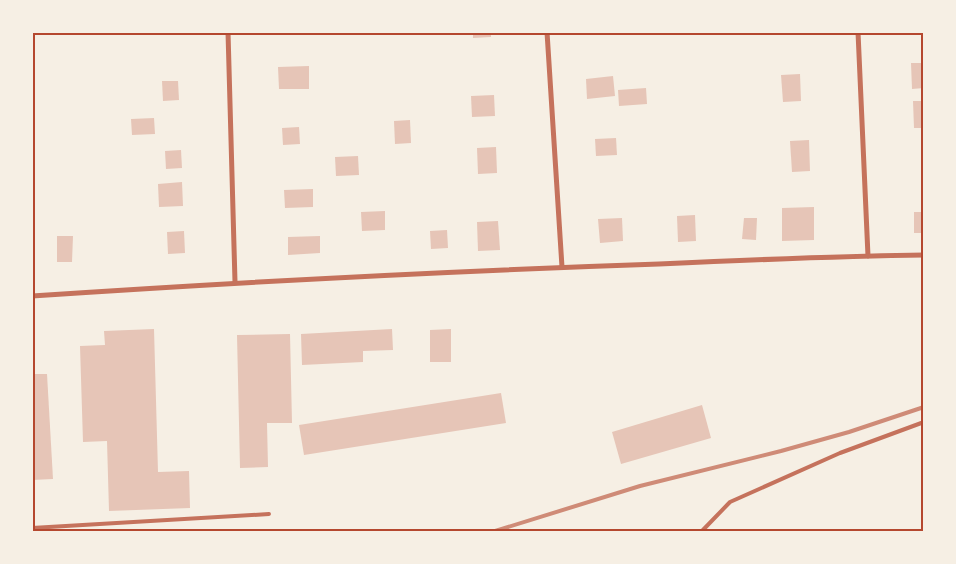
<svg xmlns="http://www.w3.org/2000/svg" width="956" height="564" font-family="'Alegreya Sans',sans-serif">
  <style>
    .building { fill: #e6c5b7 }
    .lines { fill: none; stroke-linecap: round; stroke-linejoin: round }
    .service { stroke: #c5725c; stroke-width: 4 }
    .minor { stroke: #c5725c; stroke-width: 5 }
    .rail { stroke: #cf8b77; stroke-width: 4 }
    .neatline { fill: none; stroke: #b5482f; stroke-width: 2 }
  </style>
  <rect width="100%" height="100%" fill="#f6efe4"/>
  <g class="building">
    <path d="M473 32H491V37L473 38Z"/>
    <path d="M911 63H924V88L912 89Z"/>
    <path d="M309 66V89H279L278 67Z"/>
    <path d="M800 74 801 101 783 102 781 75Z"/>
    <path d="M613 76 615 96 587 99 586 79Z"/>
    <path d="M162 81H178L179 100 163 101Z"/>
    <path d="M646 88 647 104 619 106 618 90Z"/>
    <path d="M494 95 495 116 472 117 471 96Z"/>
    <path d="M913 101H924V128H914Z"/>
    <path d="M154 118 155 134 132 135 131 119Z"/>
    <path d="M410 120 411 143 395 144 394 121Z"/>
    <path d="M299 127 300 144 283 145 282 128Z"/>
    <path d="M616 138 617 155 596 156 595 139Z"/>
    <path d="M809 140 810 171 792 172 790 141Z"/>
    <path d="M496 147 497 173 478 174 477 148Z"/>
    <path d="M181 150 182 168 166 169 165 151Z"/>
    <path d="M358 156 359 175 336 176 335 157Z"/>
    <path d="M182 182 183 206 159 207 158 184Z"/>
    <path d="M313 189V207L285 208 284 190Z"/>
    <path d="M814 207V240L782 241V208Z"/>
    <path d="M385 211V230L362 231 361 212Z"/>
    <rect x="914" y="212" width="10" height="21"/>
    <path d="M695 215 696 241 678 242 677 216Z"/>
    <path d="M622 218 623 241 600 243 598 219Z"/>
    <path d="M744 218H757L756 240 742 239Z"/>
    <path d="M498 221 500 250 478 251 477 222Z"/>
    <path d="M447 230 448 248 431 249 430 231Z"/>
    <path d="M184 231 185 253 168 254 167 232Z"/>
    <path d="M57 236H73L72 262H57Z"/>
    <path d="M320 236V253L288 255V237Z"/>
    <path d="M154 329 158 472 189 471 190 508 109 511 107 441 83 442 80 346 105 345 104 331Z"/>
    <path d="M392 329 393 350 363 351V362L302 365 301 334Z"/>
    <path d="M451 329V362H430V330Z"/>
    <path d="M290 334 292 423H267L268 467 240 468 237 335Z"/>
    <path d="M32 374H47L53 479 32 480Z"/>
    <path d="M501 393 506 423 304 455 299 425Z"/>
    <path d="M702 405 711 438 621 464 612 432Z"/>
  </g>
  <g class="lines">
    <g class="service">
      <path d="M32 528 269 514"/>
      <path d="M701 532 730 502 840 453 924 422"/>
    </g>
    <g class="minor">
      <path d="M228 32 235 282"/>
      <path d="M547 32 562 267"/>
      <path d="M858 32 868 256"/>
      <path d="M32 296C241 282 450 271 659 264 747 260 835 256 924 255"/>
    </g>
    <path class="rail" d="M492 532 640 486 781 451 849 432 924 407"/>
  </g>
  <rect width="956" height="564" fill="none" stroke="#f6efe4" stroke-width="68"/>
  <rect x="34" y="34" width="888" height="496" class="neatline"/>
</svg>
